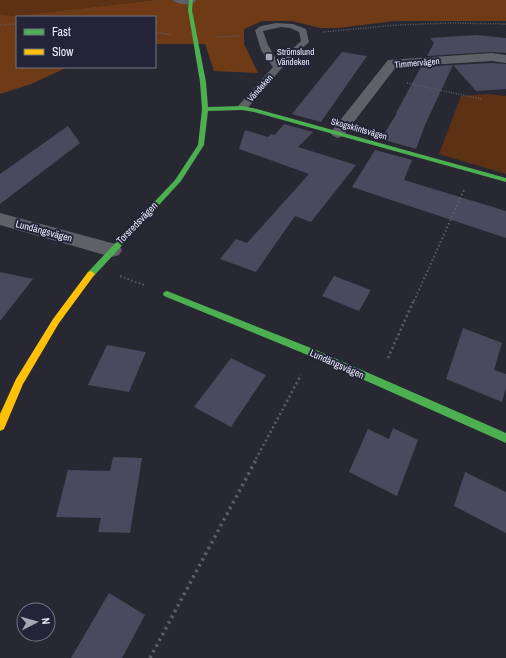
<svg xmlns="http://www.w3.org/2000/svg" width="506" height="658" font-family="'Archivo Narrow',sans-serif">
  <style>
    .green { fill: #5c3114 }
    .forest { fill: #6f3b16 }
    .building { fill: #4a495d }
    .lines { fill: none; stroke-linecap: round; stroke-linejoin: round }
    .path-far3 { stroke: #5e5e66; stroke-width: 1.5; stroke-dasharray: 1 1.5; stroke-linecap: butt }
    .path-far2 { stroke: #5e5e66; stroke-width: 2; stroke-dasharray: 1.5 2.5; stroke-linecap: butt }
    .path-far1 { stroke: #5e5e66; stroke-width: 2.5; stroke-dasharray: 2 3; stroke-linecap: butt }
    .path { stroke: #5e5e66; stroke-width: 3.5; stroke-dasharray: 2.5 4; stroke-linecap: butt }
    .lane { fill: #606069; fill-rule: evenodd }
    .street { fill: #606069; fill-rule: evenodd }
    .fast { fill: #4caf50; fill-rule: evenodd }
    .slow { fill: #ffc107; fill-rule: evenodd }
    .poi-dot { fill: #a7a8b4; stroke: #232438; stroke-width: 1.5 }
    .labels { text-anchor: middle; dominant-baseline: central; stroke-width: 4; stroke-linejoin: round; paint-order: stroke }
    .far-poi-label { font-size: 9px; fill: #ebedfa; stroke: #232438; text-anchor: start }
    .far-street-label { font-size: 9px; fill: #ebedfa; stroke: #232438 }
    .street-label { font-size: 10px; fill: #ebedfa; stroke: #232438 }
  </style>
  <rect width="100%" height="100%" fill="#282833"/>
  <g class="green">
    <path d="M0 0H155L15 16 0 14Z"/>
    <path d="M487 94 506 96V174L439 154 461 96Z"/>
  </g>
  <path class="forest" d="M155 0H506V21H395L338 28H320L292 21H262L244 29V44L258 73 214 71 205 44H155V17H17V67H68L31 84 0 94V14L15 16Z"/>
  <g class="building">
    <path d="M476 35 506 38V53L492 52 427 56 434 43 430 38Z"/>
    <path d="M342 52 367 56 321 122 292 114Z"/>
    <path d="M492 63 506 64V89L476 91 453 65Z"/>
    <path d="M453 65 425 125 416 149 381 139 397 113H396L421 67Z"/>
    <path d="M284 124 313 132 298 147 356 165 311 222 295 216 256 272 220 259 236 239 247 243 309 174 239 149 245 130 268 137 271 134 275 135Z"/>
    <path d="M68 126 80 143 0 204V174Z"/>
    <path d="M375 150 412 160 404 180 506 211V238L352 187Z"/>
    <path d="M0 272 33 279 0 321Z"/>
    <path d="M334 276 371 290 359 311 322 296Z"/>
    <path d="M463 328 502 343 494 370 506 374V388L502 402 446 379Z"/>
    <path d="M107 345 146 352 129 392 88 385Z"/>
    <path d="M231 358 266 375 231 427 194 407Z"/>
    <path d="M393 428 418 440 397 496 349 472 368 429 389 439Z"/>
    <path d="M113 457 142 458 130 533 98 532 101 518 56 517 68 470 110 471Z"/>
    <path d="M465 472 506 492V533L454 506Z"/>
    <path d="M109 593 145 615 122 658H71Z"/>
  </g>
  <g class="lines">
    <g class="path-far3">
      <path d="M0 25 17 24"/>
      <path d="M155 32 172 35"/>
      <path d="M323 32 397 25 451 23 506 24"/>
      <path d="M217 37 240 36"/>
      <path d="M407 83 481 99"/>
    </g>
    <g class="path-far2">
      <path d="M120 276 144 285"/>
      <path d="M414 301 464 190"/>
    </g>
    <g class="path-far1">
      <path d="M388 358 414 300"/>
      <path d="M256 459 301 375"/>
    </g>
    <path class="path" d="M150 658 257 458"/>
    <path class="lane" d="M276 23 293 24 306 29 309 42 281 69 246 110H238L237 108 238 106 273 67 261 50 255 30 261 26ZM281 27 290 28 299 32 301 41 278 62 268 45 263 31Z"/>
    <g class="street">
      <path d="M173 0H195L196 1C191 6 178 5 173 0Z"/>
      <path d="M492 53 506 55V63L492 61 396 67 343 136 338 138 333 136 330 133 388 60Z"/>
      <path d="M0 213 119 245 122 250 119 255 112 257 0 225Z"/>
    </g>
    <g class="fast">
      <path d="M189 0H193L192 10 206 82 208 107 242 106 257 109 506 178V182L254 112 242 110 208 111 204 145 181 181 94 276H88L87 274 88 272 175 180 198 145 202 109 200 82 188 10Z"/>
      <path d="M167 291 316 350 506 433V443L310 356 164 296 163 294 164 292Z"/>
    </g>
    <path class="slow" d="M91 271 95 274 59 323 23 384 4 429 0 431V414L16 379 53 319 88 272Z"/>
  </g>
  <rect class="poi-dot" x="265" y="53" width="8" height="8" rx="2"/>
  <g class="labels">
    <g class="far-poi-label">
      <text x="277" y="52">Strömslund<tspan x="277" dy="10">Vändeken</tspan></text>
    </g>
    <g class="far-street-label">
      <text transform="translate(417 63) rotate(-5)">Timmervägen</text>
      <text transform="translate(260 88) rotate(-48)">Vändeken</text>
      <text transform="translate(359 129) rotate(16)">Skogsklintsvägen</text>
    </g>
    <g class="street-label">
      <text transform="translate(137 223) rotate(-46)">Torsredsvägen</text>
      <text transform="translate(44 231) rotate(15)">Lundängsvägen</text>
      <text transform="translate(337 364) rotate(24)">Lundängsvägen</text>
    </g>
  </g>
  <rect x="16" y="16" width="140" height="52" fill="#232438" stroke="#737486"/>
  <rect x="24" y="29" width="20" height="6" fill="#4caf50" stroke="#737486"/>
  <text x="52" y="36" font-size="12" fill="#ebedfa">Fast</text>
  <rect x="24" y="49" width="20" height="6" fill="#ffc107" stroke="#737486"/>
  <text x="52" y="56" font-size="12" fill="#ebedfa">Slow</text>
  <g transform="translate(36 622) rotate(84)"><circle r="19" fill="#232438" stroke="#737486"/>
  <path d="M0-3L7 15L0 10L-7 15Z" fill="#a7a8b4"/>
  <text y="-6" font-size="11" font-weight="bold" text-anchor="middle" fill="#ebedfa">N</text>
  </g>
</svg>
